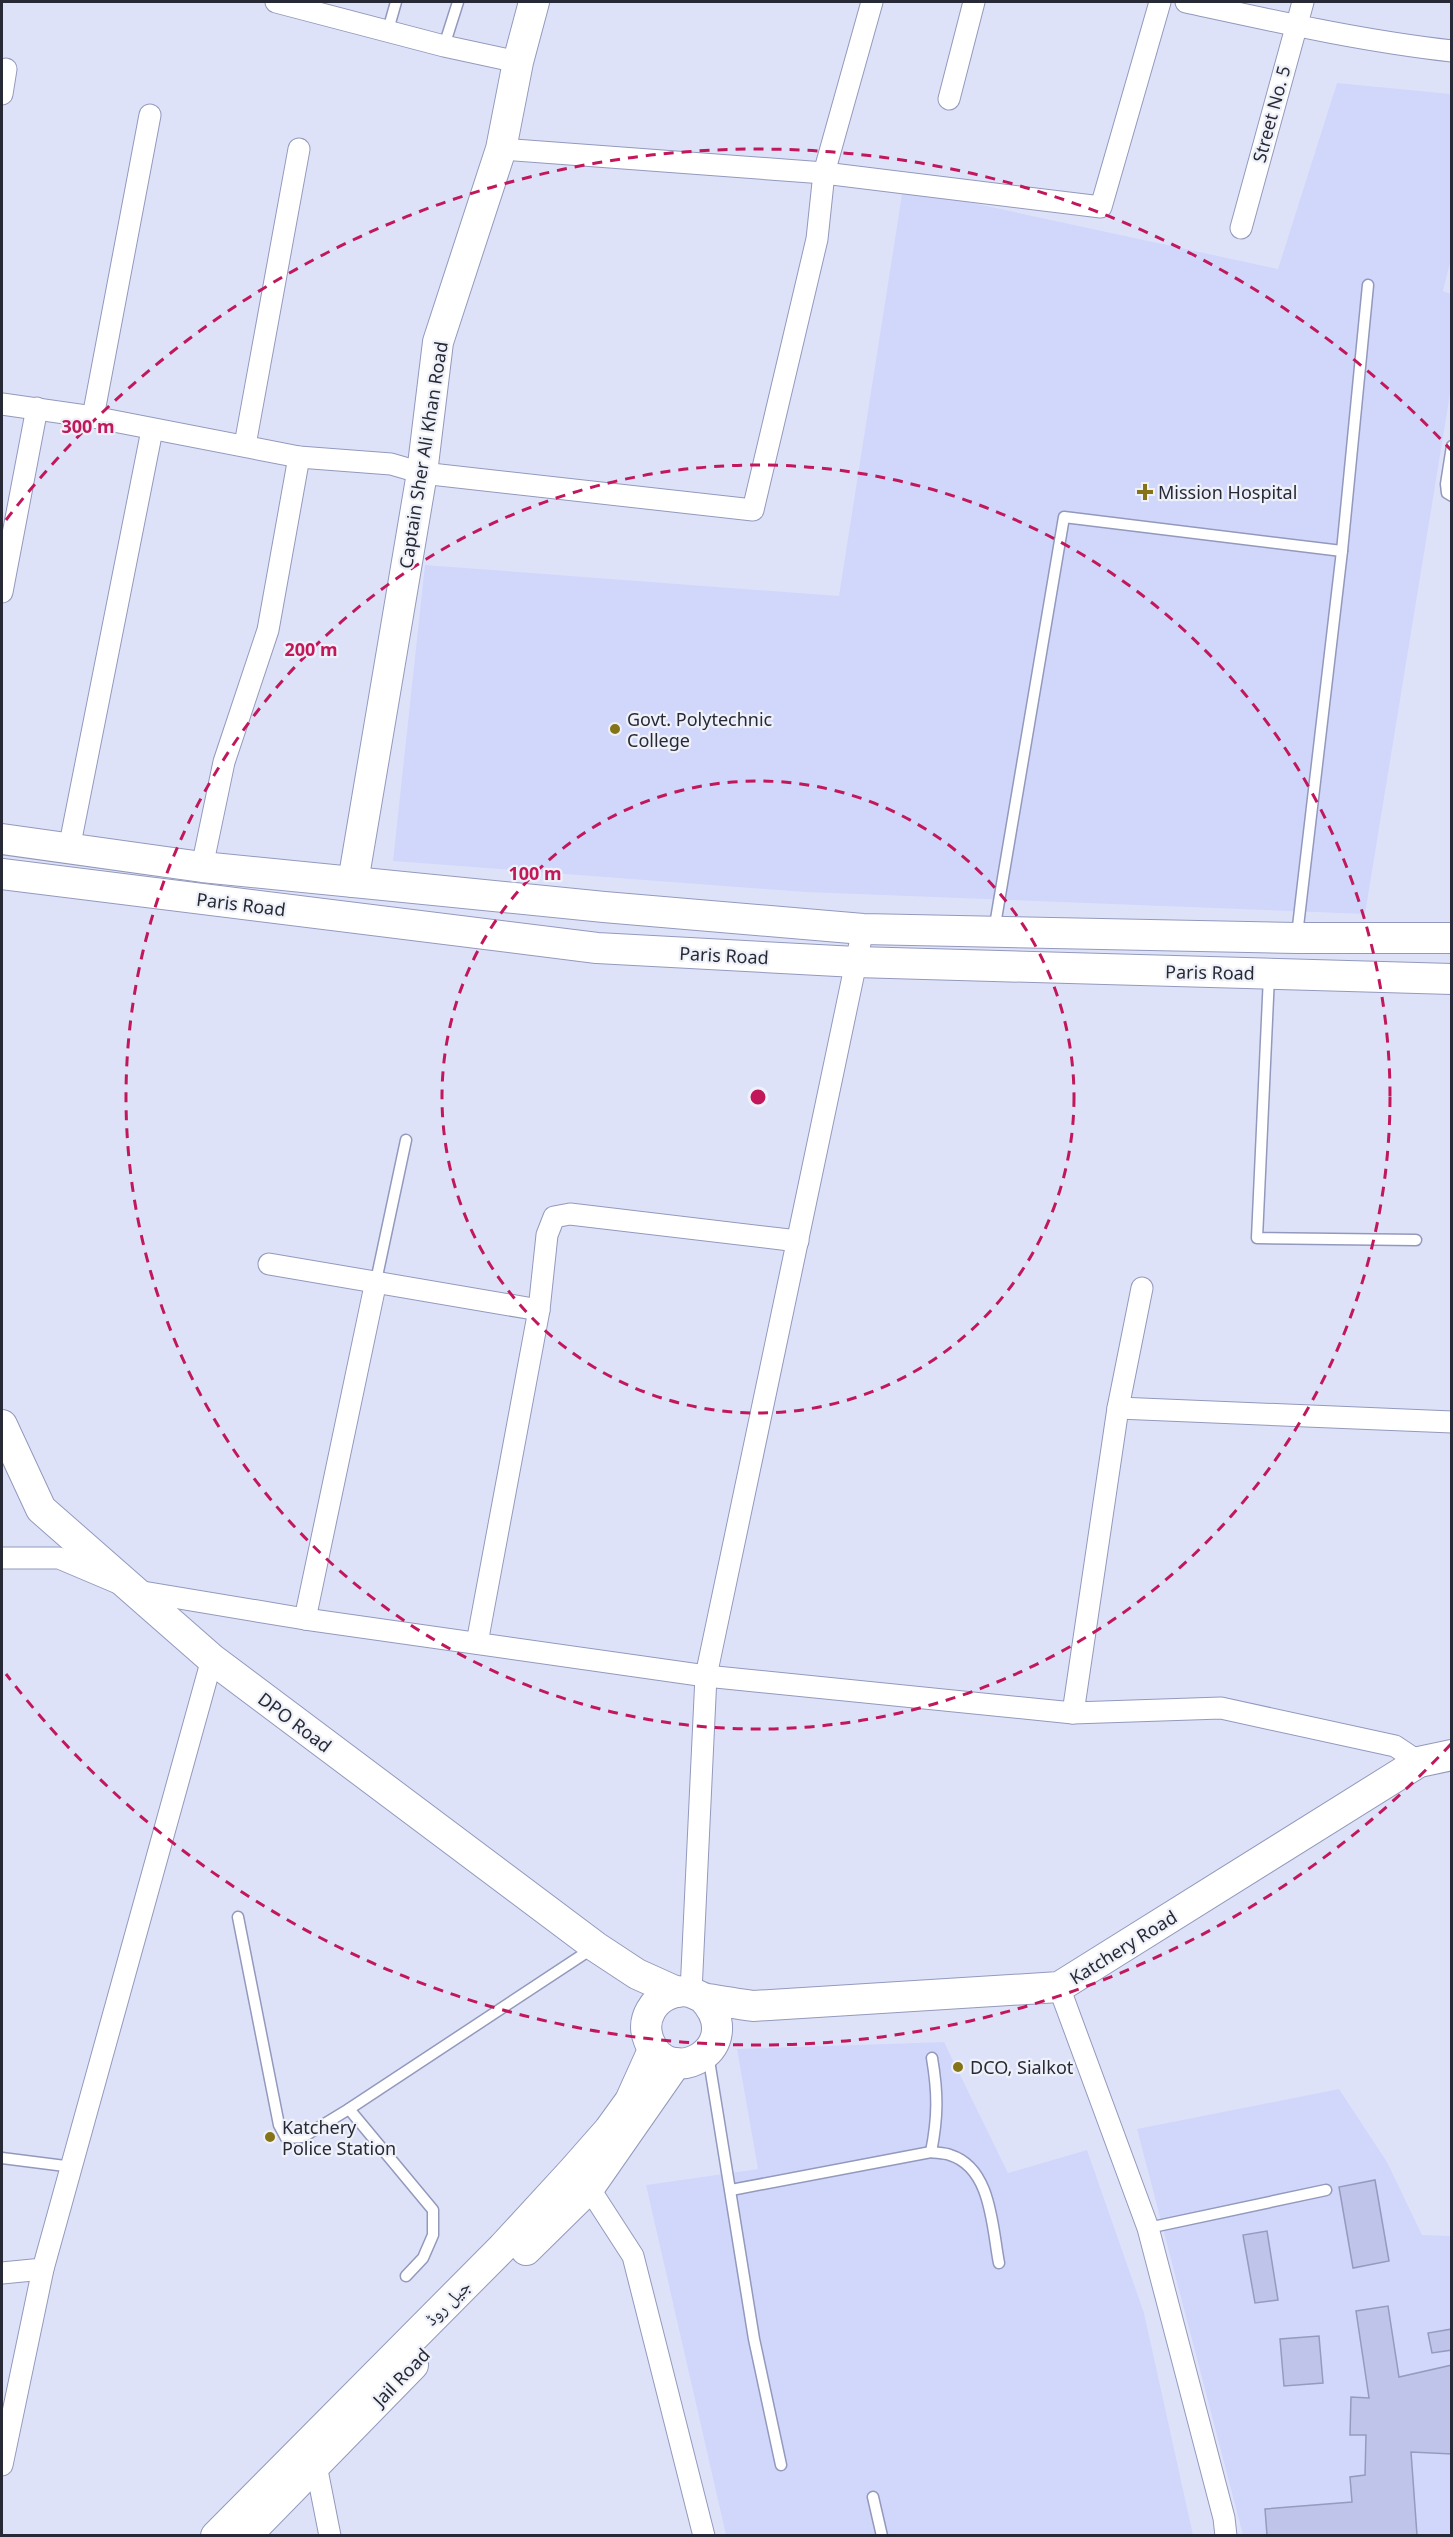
<svg xmlns="http://www.w3.org/2000/svg" width="1453" height="2537" font-family="'Noto Sans','Noto Naskh Arabic',sans-serif">
  <style>
    .built { fill: #d1d7fb }
    .building { fill: #bfc5ea; stroke: #959abe; stroke-width: 1.5 }
    .lines { fill: none; stroke-linecap: round; stroke-linejoin: round }
    .lane-casing { stroke: #9399bc; stroke-width: 13 }
    .street-casing { stroke: #9399bc; stroke-width: 23 }
    .secondary-casing { stroke: #9399bc; stroke-width: 32 }
    .lane { stroke: #fff; stroke-width: 10 }
    .street { stroke: #fff; stroke-width: 21 }
    .secondary { stroke: #fff; stroke-width: 30 }
    .ring { fill: none; stroke: #c2185b; stroke-width: 3; stroke-dasharray: 10 8 }
    .poi-dot { fill: #857417; stroke: #eff1f8; stroke-width: 2 }
    .labels { text-anchor: middle; dominant-baseline: central; stroke-width: 4.5; stroke-linejoin: round; paint-order: stroke }
    .street-label { font-size: 18px; fill: #272937; stroke: #eff1f8 }
    .poi-label { font-size: 18px; fill: #272937; stroke: #eff1f8; text-anchor: start }
    .centre { fill: #c2185b; stroke: #eff1f8; stroke-width: 3 }
    .ring-label { font-size: 18px; text-anchor: middle; font-weight: bold; fill: #c2185b; stroke: #eff1f8; stroke-width: 4.5; stroke-linejoin: round; paint-order: stroke }
  </style>
  <rect width="100%" height="100%" fill="#dee2f9"/>
  <g class="built">
    <path d="M1337 83 1451 94V259L1443 291 1451 294V388L1365 914 805 892 393 861 425 565 839 596 903 188 1278 269Z"/>
    <path d="M944 2042 1008 2173 1087 2150 1144 2313 1193 2535H726L646 2185 758 2169 737 2049Z"/>
    <path d="M1339 2089 1387 2162 1422 2235 1451 2236V2535H1243L1137 2129Z"/>
  </g>
  <g class="building">
    <path d="M1375 2180 1389 2261 1353 2268 1339 2187Z"/>
    <path d="M1267 2231 1278 2300 1255 2303 1243 2235Z"/>
    <path d="M1388 2306 1399 2377 1452 2365V2454L1411 2452 1417 2535H1267L1265 2509 1352 2502 1350 2477 1365 2475 1366 2435H1350L1351 2397 1369 2398 1356 2311Z"/>
    <path d="M1452 2329V2350L1432 2353 1428 2333Z"/>
    <path d="M1319 2336 1323 2383 1284 2386 1280 2339Z"/>
  </g>
  <g class="lines">
    <g class="lane-casing">
      <g id="lane">
        <path d="M388 30 396 2"/>
        <path d="M444 46 458 2"/>
        <path d="M1452 446 1446 484 1447 493 1452 496"/>
        <path d="M994 931 1064 517 1342 551"/>
        <path d="M1297 935 1342 551 1368 285"/>
        <path d="M1269 976 1257 1238 1416 1240"/>
        <path d="M376 1281 406 1140"/>
        <path d="M238 1917 279 2125 286 2138 303 2137 349 2109 593 1948"/>
        <path d="M708 2054 754 2339 781 2465"/>
        <path d="M349 2109 433 2210V2235L423 2258 406 2276"/>
        <path d="M931 2152C938 2117 938 2093 932 2058"/>
        <path d="M2 2158 73 2167"/>
        <path d="M731 2190 931 2152C937 2153 945 2153 950 2155 992 2168 992 2228 999 2263"/>
        <path d="M1148 2228 1326 2190"/>
        <path d="M873 2497 882 2536"/>
      </g>
    </g>
    <g class="street-casing">
      <g id="street">
        <path d="M276 2 444 46 518 62"/>
        <path d="M1186 2C1274 21 1362 41 1452 51"/>
        <path d="M2 94 6 69"/>
        <path d="M949 99 974 2"/>
        <path d="M501 149 824 173 1101 207 1160 2"/>
        <path d="M1241 228 1303 2"/>
        <path d="M2 404 93 417 299 457 391 464 422 473 753 510 817 239 824 173 872 2"/>
        <path d="M93 417 150 115"/>
        <path d="M245 445 299 149"/>
        <path d="M2 592 37 408"/>
        <path d="M69 849 152 430"/>
        <path d="M202 867 224 762 268 630 299 457"/>
        <path d="M269 1264 539 1310"/>
        <path d="M1118 1408 1452 1422"/>
        <path d="M2 1558H59L137 1591 305 1619 706 1676 1073 1713 1221 1708 1395 1746 1419 1762"/>
        <path d="M305 1619 376 1281"/>
        <path d="M477 1643 539 1310 547 1235 554 1217 570 1214 798 1241"/>
        <path d="M1073 1713 1118 1408 1142 1288"/>
        <path d="M1059 1987 1148 2228 1224 2518 1226 2536"/>
        <path d="M691 1992 706 1676 863 929"/>
        <path d="M589 2188 633 2256 704 2536"/>
        <path d="M2 2273 43 2269"/>
        <path d="M2 2465 43 2269 212 1659"/>
        <path d="M316 2465 330 2536"/>
      </g>
    </g>
    <g class="secondary-casing">
      <g id="secondary">
        <path d="M2 839 202 867 604 907 863 929 1297 938H1452"/>
        <path d="M2 874 597 948 856 962 1452 979"/>
        <path d="M353 882 422 473 438 342 501 149 518 62 534 2"/>
        <path d="M2 1425 41 1509 212 1659 596 1947 637 1974 677 1992"/>
        <path d="M703 1998C749 2047 669 2092 649 2041 645 2031 645 2020 651 2010 658 1997 675 1989 690 1992 696 1994 701 1998 708 1999 723 2001 738 2004 753 2006L1059 1987 1419 1762 1452 1755"/>
        <path d="M526 2250 589 2188 676 2063"/>
        <path d="M216 2536 503 2247 572 2172 609 2130 630 2101 653 2050"/>
        <path d="M246 2536 413 2365"/>
      </g>
    </g>
    <use href="#lane" class="lane"/>
    <use href="#street" class="street"/>
    <use href="#secondary" class="secondary"/>
  </g>
  <g class="ring">
    <circle cx="758" cy="1097" r="316"/>
    <circle cx="758" cy="1097" r="632"/>
    <path d="M1451 1744A948 948 0 0 1 6 1674M6 520A948 948 0 0 1 1451 450"/>
  </g>
  <g class="poi-dot">
    <path d="M1142 483h6v6h6v6h-6v6h-6v-6h-6v-6h6z"/>
    <circle cx="615" cy="729" r="6"/>
    <circle cx="958" cy="2067" r="6"/>
    <circle cx="270" cy="2137" r="6"/>
  </g>
  <g class="labels">
    <g class="street-label">
      <text transform="translate(1271 114) rotate(-75)">Street No. 5</text>
      <text transform="translate(423 455) rotate(-81)">Captain Sher Ali Khan Road</text>
      <text transform="translate(241 904) rotate(7)">Paris Road</text>
      <text transform="translate(724 955) rotate(3)">Paris Road</text>
      <text transform="translate(1210 972) rotate(1)">Paris Road</text>
      <text transform="translate(295 1722) rotate(37)">DPO Road</text>
      <text transform="translate(1123 1947) rotate(-32)">Katchery Road</text>
      <text transform="translate(447 2302) rotate(-45)">جیل روڈ</text>
      <text transform="translate(401 2377) rotate(-46)">Jail Road</text>
    </g>
    <g class="poi-label">
      <text x="1158" y="492">Mission Hospital</text>
      <text x="627" y="719">Govt. Polytechnic<tspan x="627" dy="21">College</tspan></text>
      <text x="970" y="2067">DCO, Sialkot</text>
      <text x="282" y="2127">Katchery<tspan x="282" dy="21">Police Station</tspan></text>
    </g>
  </g>
  <circle cx="758" cy="1097" r="9" class="centre"/>
  <g class="ring-label">
    <text x="88" y="433">300 m</text>
    <text x="311" y="656">200 m</text>
    <text x="535" y="880">100 m</text>
  </g>
  <rect width="1453" height="2537" fill="none" stroke="#272937" stroke-width="6"/>
</svg>
